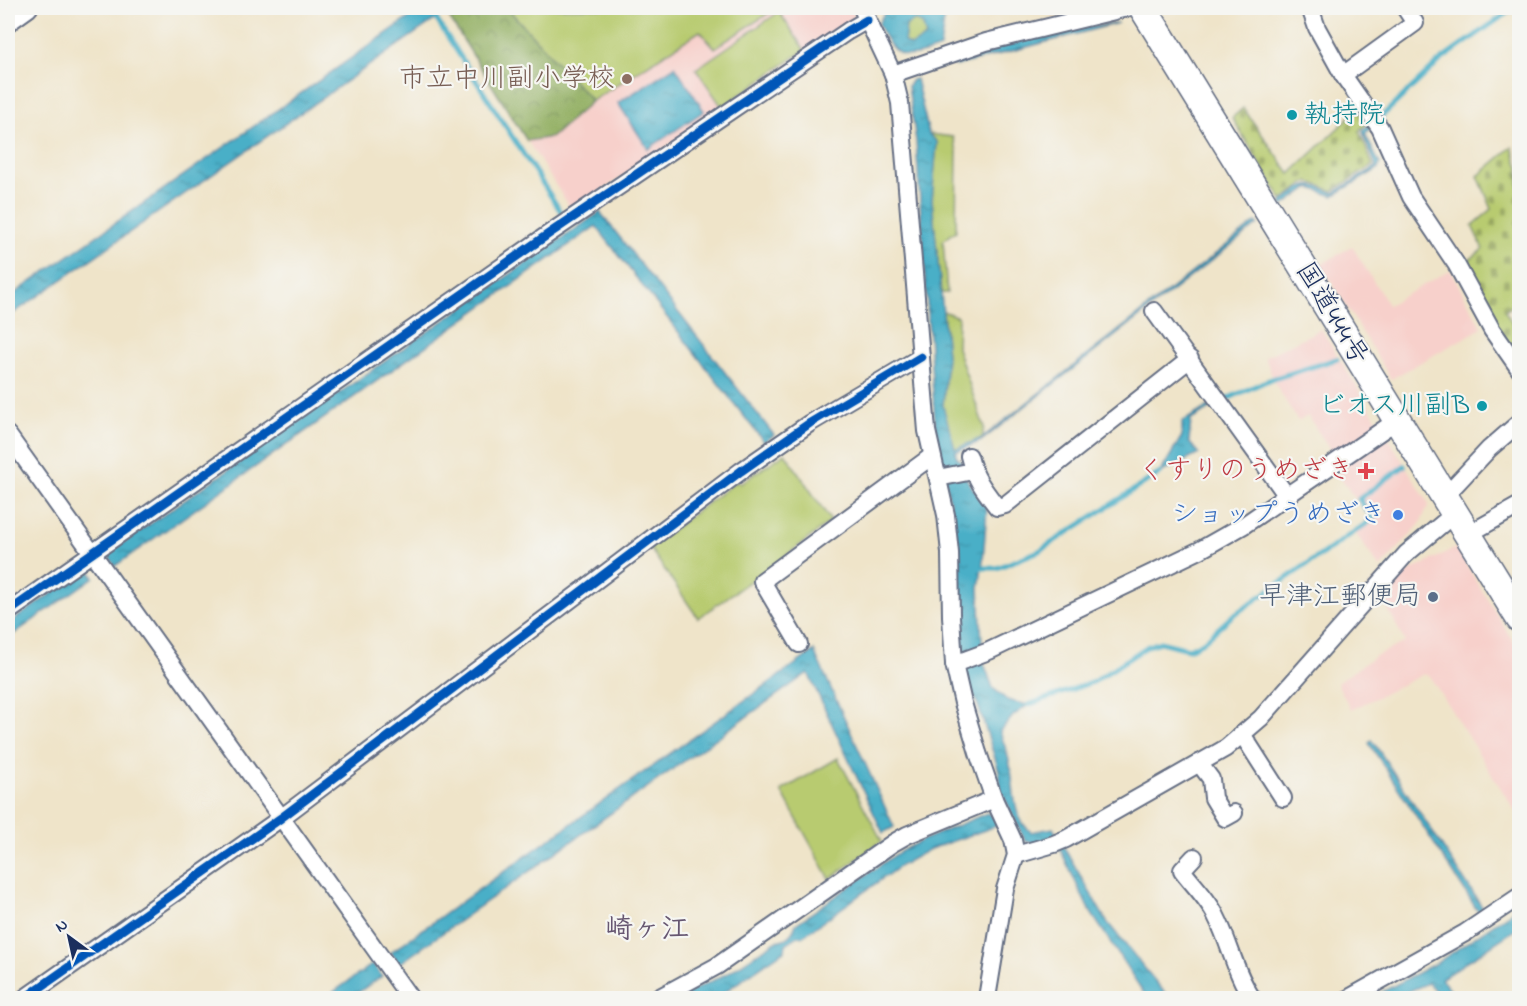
<svg xmlns="http://www.w3.org/2000/svg" width="1527" height="1006" font-family="'Indie Flower','Klee One',sans-serif">
  <style>
    .built { fill: #f7d0cb }
    .green { fill: #b8cb6f; stroke: #6a7d66; stroke-width: 1.5 }
    .forest { fill: url(#forest-crowns); stroke: #566f60; stroke-width: 1.5 }
    .cemetery { fill: url(#cemetery-stones); stroke: #6a7d66; stroke-width: 1.5 }
    .water { fill: url(#water-ripples); stroke: #326f92; stroke-width: 1.5; fill-rule: evenodd }
    .lines { fill: none; stroke-linecap: round; stroke-linejoin: round }
    .stream { stroke: #48afc7; stroke-width: 5 }
    .minor-casing { stroke: #656e83; stroke-width: 20 }
    .trunk-casing { stroke: #656e83; stroke-width: 30 }
    .minor { stroke: #fff; stroke-width: 16 }
    .trunk { stroke: #fff; stroke-width: 27 }
    .cycleway-casing { stroke: #f6f6f2; stroke-width: 13 }
    .cycleway { stroke: #0057b8; stroke-width: 9 }
    .education-dot { fill: #8d6e63; stroke: #f6f6f2; stroke-width: 2 }
    .culture-dot { fill: #0f9aa8; stroke: #f6f6f2; stroke-width: 2 }
    .health-dot { fill: #e0444e; stroke: #f6f6f2; stroke-width: 2 }
    .shop-dot { fill: #3f7fe0; stroke: #f6f6f2; stroke-width: 2 }
    .service-dot { fill: #5c6f8a; stroke: #f6f6f2; stroke-width: 2 }
    .labels { text-anchor: middle; dominant-baseline: central; stroke-width: 4.5; stroke-linejoin: round; paint-order: stroke }
    .education-label { font-size: 27px; fill: #785e54; stroke: #f6f6f2; text-anchor: end }
    .culture-label { font-size: 27px; fill: #0d838f; stroke: #f6f6f2; text-anchor: start }
    .street-label { font-size: 27px; fill: #1b2f5e; stroke: #f6f6f2 }
    .health-label { font-size: 27px; fill: #be3a42; stroke: #f6f6f2; text-anchor: end }
    .shop-label { font-size: 27px; fill: #366cbe; stroke: #f6f6f2; text-anchor: end }
    .service-label { font-size: 27px; fill: #4e5e75; stroke: #f6f6f2; text-anchor: end }
    .neighbourhood-label { font-size: 28px; font-weight: bold; fill: #675771; stroke: #f6f6f2 }
  </style>
  <defs>
    <pattern id="forest-crowns" width="20" height="18" patternUnits="userSpaceOnUse" patternTransform="scale(1.5)"><rect width="20" height="18" fill="#92af62"/><path d="M2 6a3 3 0 1 1 6 0M12 15a3 3 0 1 1 6 0" fill="none" stroke="#768f54"/></pattern>
    <pattern id="cemetery-stones" width="16" height="16" patternUnits="userSpaceOnUse" patternTransform="scale(1.5)"><rect width="16" height="16" fill="#b8cb6f"/><path d="M2 7V4a2 2 0 0 1 4 0v3zM10 15v-3a2 2 0 0 1 4 0v3z" fill="#95a55e"/></pattern>
    <pattern id="water-ripples" width="26" height="14" patternUnits="userSpaceOnUse" patternTransform="scale(1.5)"><rect width="26" height="14" fill="#48afc7"/><path d="M2 4q2-2 4 0t4 0M15 11q2-2 4 0t4 0" fill="none" stroke="#3b8fa5"/></pattern>
  </defs>
  <rect width="100%" height="100%" fill="#f6f6f2"/>
  <filter id="ink" filterUnits="userSpaceOnUse"><feTurbulence type="fractalNoise" baseFrequency=".0167" numOctaves="2"/><feDisplacementMap in="SourceGraphic" scale="12" xChannelSelector="R" yChannelSelector="G"/><feConvolveMatrix kernelMatrix="1 2 1 2 8 2 1 2 1" color-interpolation-filters="sRGB"/></filter>
  <filter id="wash" filterUnits="userSpaceOnUse"><feTurbulence type="fractalNoise" baseFrequency=".008" numOctaves="4" result="noise"/><feDisplacementMap in="SourceGraphic" scale="24" xChannelSelector="R" yChannelSelector="G"/><feGaussianBlur stdDeviation="1.35" result="paint"/><feColorMatrix in="noise" values="0 0 0 0 0 0 0 0 0 0 0 0 0 0 0 0 0 1.4 0 .05"/><feComposite in="paint" operator="in"/></filter>
  <g filter="url(#wash)">
    <rect width="100%" height="100%" fill="#efe4c9"/>
    <g class="built">
      <path d="M443 8H851L855 17 572 211Z"/>
      <path d="M1050 8H1101L1052 17Z"/>
      <path d="M1352 246 1388 305 1450 270 1482 328 1391 379 1321 265Z"/>
      <path d="M1321 329 1429 504 1420 524 1380 568 1356 534 1372 522 1334 469 1335 458 1308 416 1298 421 1275 384 1265 357Z"/>
      <path d="M1456 548 1519 651V817L1430 677 1424 674 1351 710 1337 683 1375 656 1405 642 1379 592 1391 580Z"/>
    </g>
    <g class="green">
      <path d="M507 8H777L715 48 700 31 592 101Z"/>
      <path d="M779 12 805 50 722 107 696 69Z"/>
      <path d="M915 20 923 25 926 37 911 46 904 42 906 25Z"/>
      <path d="M929 134 953 137 957 151 956 231 943 240 947 293H941L932 200 937 142Z"/>
      <path d="M943 311 958 317 957 348 984 427 982 438 955 449 943 407 947 355Z"/>
      <path d="M785 453 831 521 787 555 698 618 649 547 737 481 740 484Z"/>
      <path d="M838 758 882 841 830 879 781 791Z"/>
    </g>
    <path class="forest" d="M443 8H466L468 9 470 8H507L592 101 552 137 527 141Z"/>
    <g class="cemetery">
      <path d="M1243 108 1290 174 1357 110 1368 122 1359 131 1373 165 1333 191 1308 181 1282 200 1232 118Z"/>
      <path d="M1512 147 1519 167 1520 301 1505 311 1519 335V362L1463 265 1483 249 1472 226 1492 209 1478 176Z"/>
    </g>
    <g class="water">
      <path d="M423 8H434L440 16 8 317V298Z"/>
      <path d="M887 8H942L945 14 940 48C903 61 896 60 878 24ZM916 20 923 25 926 37 911 46 904 42 906 25Z"/>
      <path d="M1118 23 955 66 953 62C1007 43 1062 30 1118 23Z"/>
      <path d="M675 66 704 111 648 149 618 103Z"/>
      <path d="M916 79 929 134 937 142 932 200 947 355 943 406 955 449 982 438 1256 222 1258 224 981 441 955 452 957 458 963 462 967 480 987 508 983 561 979 588 983 661 993 688 1007 700 1028 705 1013 716 1000 732C1004 743 1008 754 1010 765 1015 786 1011 817 1031 832L1053 828 1107 922 1169 998H1147L1088 908 1060 849 1025 841 1001 790 999 771 978 705 966 678 960 611 958 547 935 423 916 141 908 86 912 80Z"/>
      <path d="M1369 125 1371 128 1366 133V136L1380 164 1378 169 1333 196 1311 188H1308L1283 206 1281 203C1306 185 1304 180 1334 193L1376 167C1374 154 1363 143 1363 130Z"/>
      <path d="M600 212 774 435 764 442 596 226 115 566 107 554Z"/>
      <path d="M1214 403 1215 406 1191 420 1189 442 1199 454 1160 473 1182 436V422Z"/>
      <path d="M88 568 94 577 8 638V624Z"/>
      <path d="M814 651 894 827 883 833 808 673 399 964 391 952Z"/>
      <path d="M1372 740 1484 910 1479 913 1369 743Z"/>
      <path d="M987 813 993 816 999 825 930 849 900 866 803 936H798L786 944 785 950 720 995 708 998H678L728 973 776 941C786 940 793 935 796 924L898 853 923 840Z"/>
      <path d="M1519 907V927L1441 979 1457 998H1442L1428 983 1393 998H1371L1438 962Z"/>
      <path d="M373 964 382 976 350 998H325Z"/>
    </g>
    <g class="lines">
      <g class="stream">
        <path d="M429 8 563 215"/>
        <path d="M1381 117 1441 60 1514 8"/>
        <path d="M1227 399 1266 381 1337 359"/>
        <path d="M982 568H997L1039 551 1160 473"/>
        <path d="M1028 705 1093 682 1148 646 1160 642 1189 649 1203 642 1232 616 1373 519 1359 499 1404 466"/>
      </g>
    </g>
  </g>
  <g filter="url(#ink)">
    <g class="lines">
      <g class="minor-casing">
        <g id="minor">
          <path d="M862 8 893 74 900 103 927 431 946 515 950 553 951 616 954 664 963 703 978 753 994 799 1013 840 1016 855 1005 889 987 998"/>
          <path d="M1310 8 1317 28 1343 75 1380 128 1411 197 1456 264 1492 330 1520 370"/>
          <path d="M8 23 29 8"/>
          <path d="M893 74 986 42 1127 8"/>
          <path d="M1343 75 1415 23 1405 8"/>
          <path d="M1154 311 1287 496"/>
          <path d="M8 435 410 998"/>
          <path d="M969 456C974 477 984 490 997 507L1005 505 1190 359"/>
          <path d="M938 478 973 471"/>
          <path d="M1444 497 1489 449 1520 422"/>
          <path d="M1467 535 1520 505"/>
          <path d="M8 612 550 233 848 31 867 20"/>
          <path d="M799 644 762 581 932 456"/>
          <path d="M954 664 989 651 1200 550 1244 525 1396 421"/>
          <path d="M1242 734 1283 798"/>
          <path d="M1199 763 1211 779 1213 798 1225 818 1234 813"/>
          <path d="M1016 855 1054 844 1066 839 1226 748 1261 718 1406 554 1454 514"/>
          <path d="M1194 857 1182 870C1193 885 1209 900 1216 916 1230 943 1235 973 1252 998"/>
          <path d="M25 998 281 818 741 471 810 423 921 357"/>
          <path d="M658 998 717 966 893 843 907 835 994 799"/>
          <path d="M1349 998 1465 933 1520 896"/>
        </g>
      </g>
      <g class="trunk-casing">
        <path id="trunk" d="M1143 8 1520 619"/>
      </g>
      <use href="#minor" class="minor"/>
      <use href="#trunk" class="trunk"/>
      <g class="cycleway-casing">
        <g id="cycleway">
          <path d="M8 612 550 233 848 31 867 20"/>
          <path d="M25 998 281 818 741 471 810 423 921 357"/>
        </g>
      </g>
      <use href="#cycleway" class="cycleway"/>
    </g>
  </g>
  <circle class="education-dot" cx="627" cy="79" r="6"/>
  <g class="culture-dot">
    <circle cx="1292" cy="115" r="6"/>
    <circle cx="1482" cy="406" r="6"/>
  </g>
  <path class="health-dot" d="M1363 462h6v6h6v6h-6v6h-6v-6h-6v-6h6z"/>
  <circle class="shop-dot" cx="1398" cy="515" r="6"/>
  <circle class="service-dot" cx="1433" cy="597" r="6"/>
  <g class="labels">
    <g class="education-label">
      <text x="615" y="79">市立中川副小学校</text>
    </g>
    <g class="culture-label">
      <text x="1304" y="115">執持院</text>
      <text x="1470" y="406" text-anchor="end">ビオス川副B</text>
    </g>
    <g class="street-label">
      <text transform="translate(1331 314) rotate(59)">国道444号</text>
    </g>
    <g class="health-label">
      <text x="1354" y="471">くすりのうめざき</text>
    </g>
    <g class="shop-label">
      <text x="1386" y="515">ショップうめざき</text>
    </g>
    <g class="service-label">
      <text x="1421" y="597">早津江郵便局</text>
    </g>
    <g class="neighbourhood-label">
      <text x="647" y="930">崎ヶ江</text>
    </g>
  </g>
  <rect width="1527" height="1006" fill="none" stroke="#f6f6f2" stroke-width="30"/>
  <g transform="translate(69 937) rotate(327)" stroke="#f6f6f2" stroke-width="4.5" paint-order="stroke">
  <path d="M0-4.5L10 22L0 15L-10 22Z" fill="#1b2f5e"/>
  <text y="-9" font-size="16" font-weight="bold" text-anchor="middle" fill="#1b2f5e">N</text>
  </g>
</svg>
